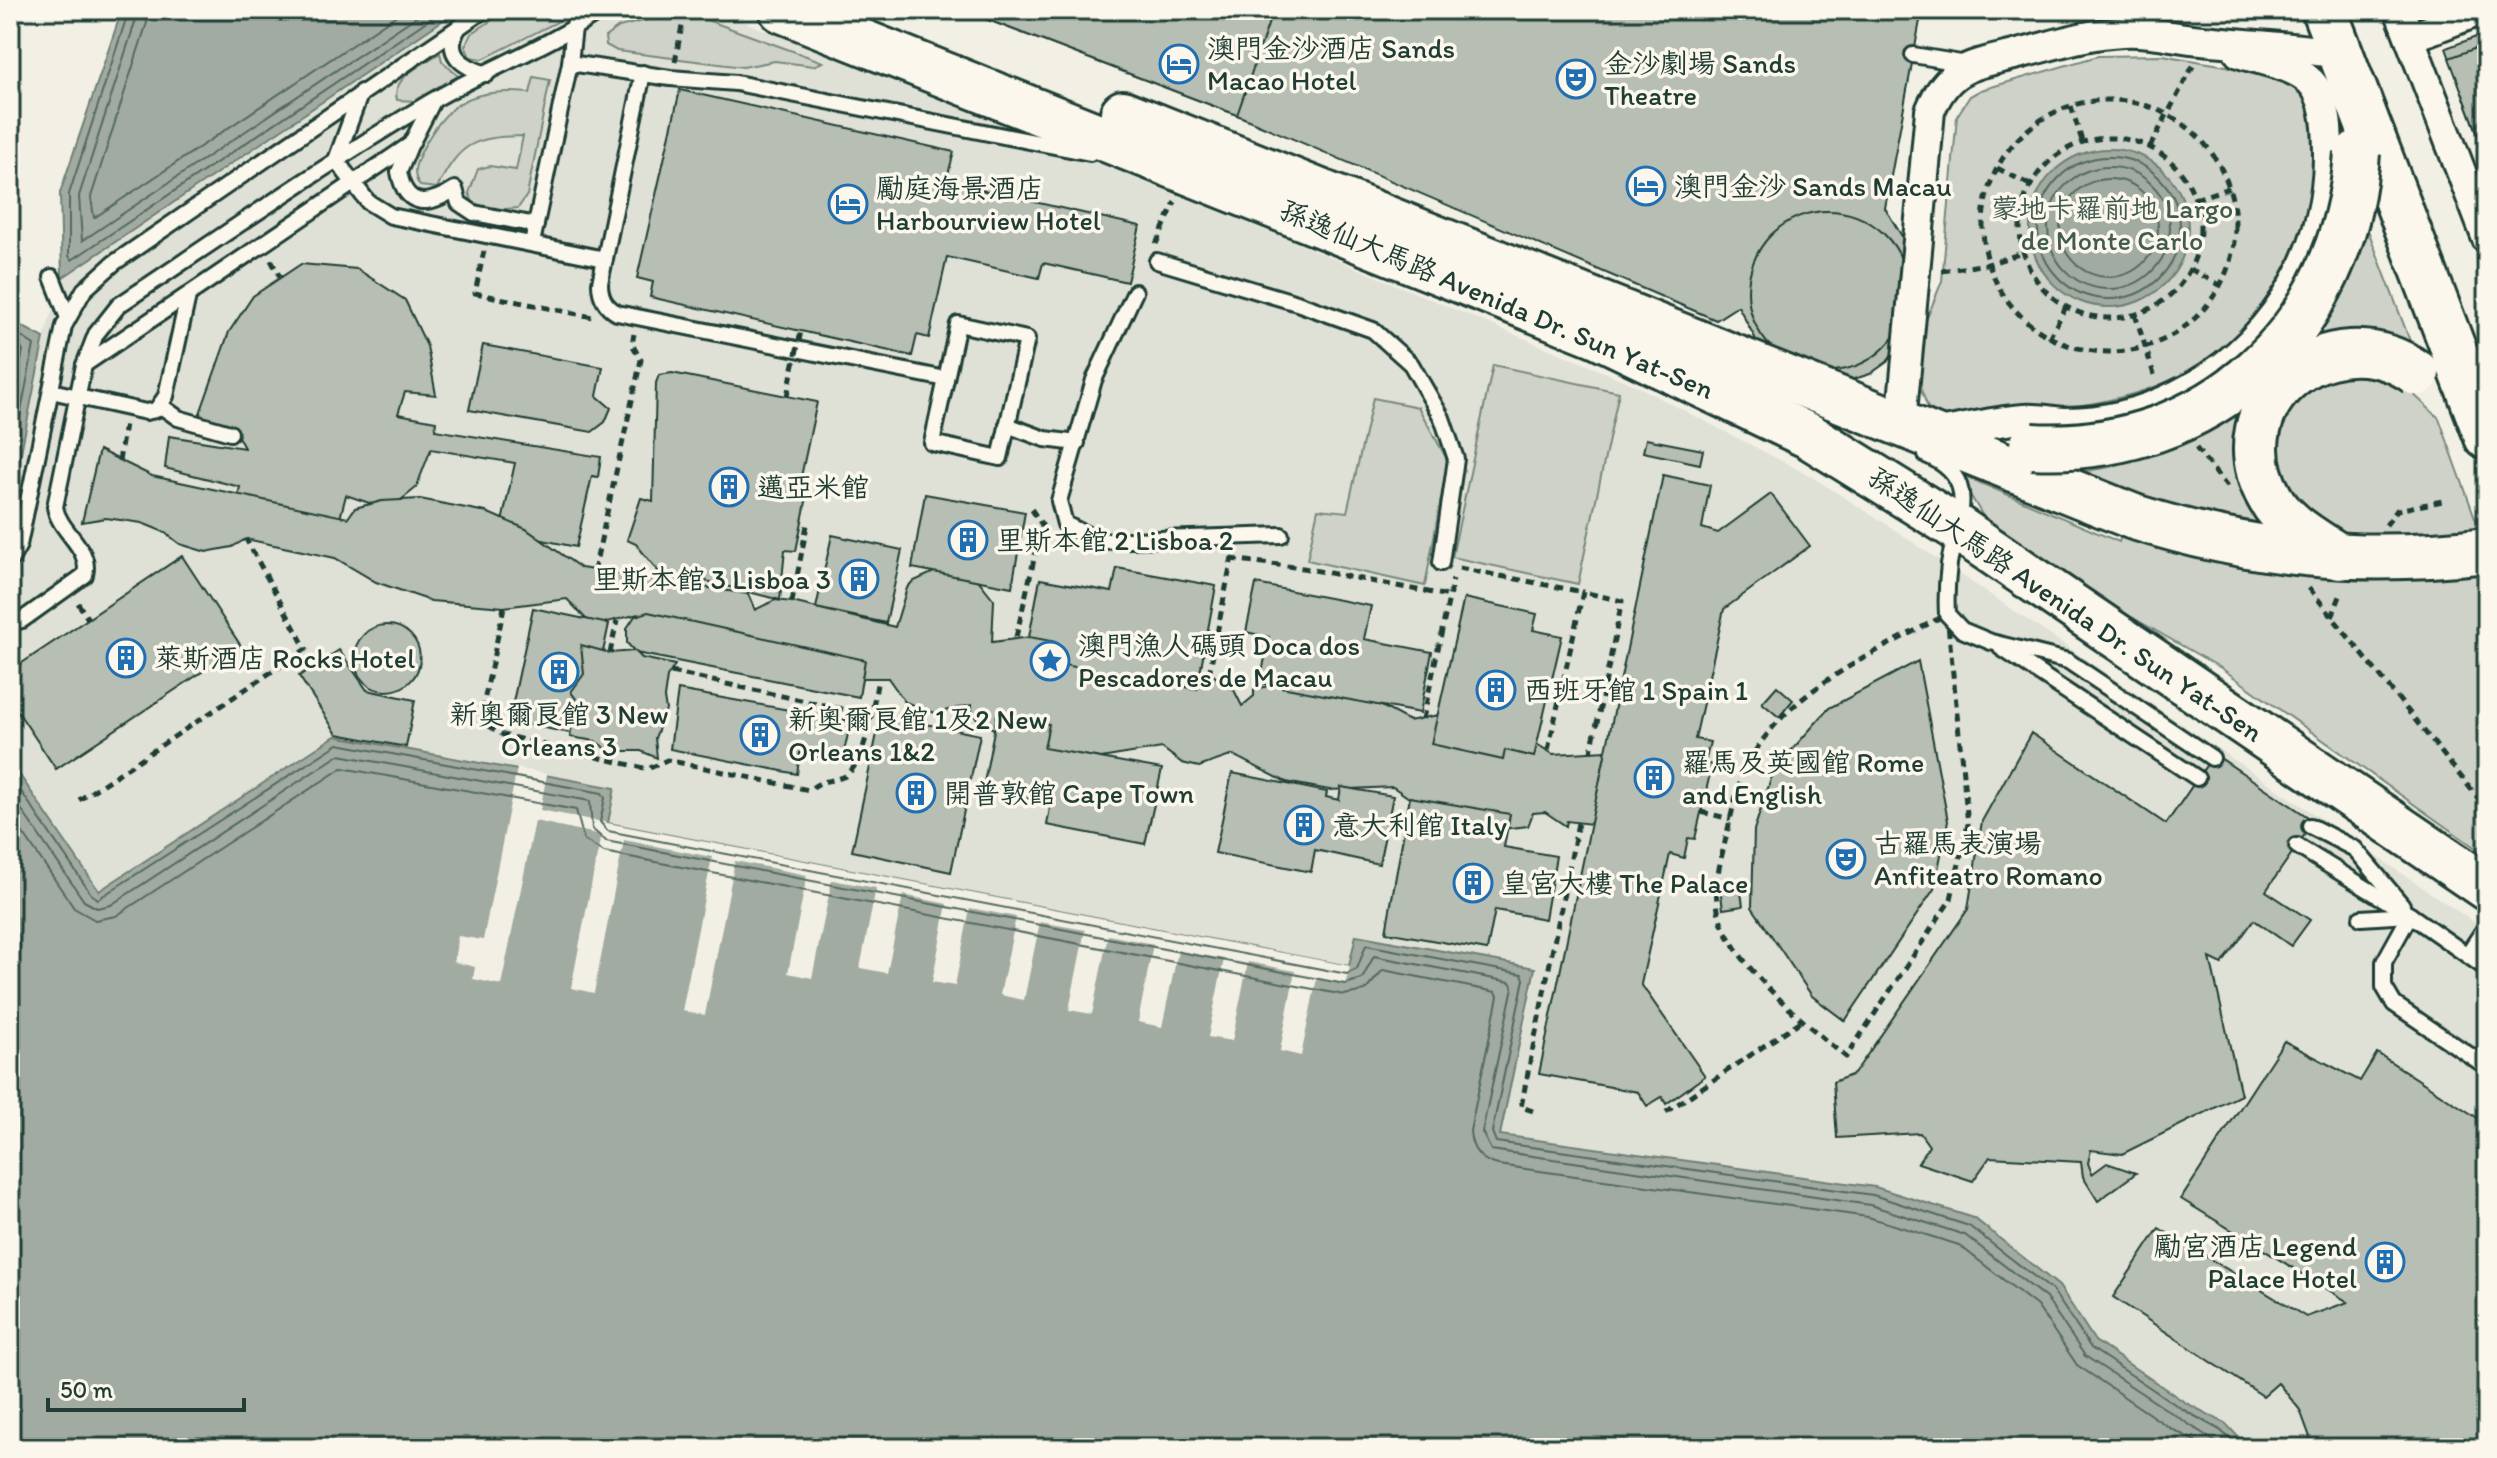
<svg xmlns="http://www.w3.org/2000/svg" width="2497" height="1458" font-family="Itim,'LXGW WenKai TC',sans-serif">
  <style>
    .built { fill: #e0e1d6 }
    .green { fill: #cfd2c8; stroke: #77887e; stroke-width: 2 }
    .water { fill: #a2aba1; stroke: #6e7f75; stroke-width: 2 }
    .pier { fill: #f2f0e5 }
    .lines { fill: none; stroke-linecap: round; stroke-linejoin: round }
    .shore { stroke: #536960; stroke-width: 2 }
    .building { fill: #b7beb3; stroke: #1f3d34; stroke-width: 2 }
    .service-casing { stroke: #1f3d34; stroke-width: 20 }
    .minor-casing { stroke: #1f3d34; stroke-width: 34 }
    .primary-casing { stroke: #1f3d34; stroke-width: 50 }
    .path { stroke: #1f3d34; stroke-width: 5; stroke-dasharray: 8 6; stroke-linecap: butt }
    .service { stroke: #fbf7ec; stroke-width: 14 }
    .minor { stroke: #fbf7ec; stroke-width: 28 }
    .primary { stroke: #fbf7ec; stroke-width: 44 }
    .primary-bridge-casing { stroke: #1f3d34; stroke-width: 50; stroke-linecap: butt }
    .path-bridge { stroke: #1f3d34; stroke-width: 5; stroke-dasharray: 8 6; stroke-linecap: butt }
    .primary-bridge { stroke: #fbf7ec; stroke-width: 44 }
    .labels { text-anchor: middle; dominant-baseline: central; stroke-width: 7; stroke-linejoin: round; paint-order: stroke }
    .poi-label { font-size: 28px; fill: #1f3d34; stroke: #fbf7ec; text-anchor: start }
    .park-label { font-size: 28px; fill: #425b52; stroke: #fbf7ec }
    .street-label { font-size: 28px; fill: #1f3d34; stroke: #fbf7ec }
  </style>
  <rect width="100%" height="100%" fill="#f2f0e5"/>
  <filter id="ink" filterUnits="userSpaceOnUse"><feTurbulence type="fractalNoise" baseFrequency=".0125" numOctaves="2"/><feDisplacementMap in="SourceGraphic" scale="16" xChannelSelector="R" yChannelSelector="G"/><feConvolveMatrix kernelMatrix="1 2 1 2 8 2 1 2 1" color-interpolation-filters="sRGB"/></filter>
  <g filter="url(#ink)">
    <path class="built" d="M458 10H715L1285 238 1635 385 1807 474 1883 522 2487 931V1448H2249L2225 1423 2186 1403 2095 1341 2059 1285 1875 1187 1499 1135 1534 968 1357 935 1346 984 735 861 319 745 99 891 10 761V507L44 338 62 278Z"/>
    <g class="green">
      <path d="M507 10H568L559 21 483 59 470 57 465 46 471 34Z"/>
      <path d="M670 14 696 16 823 62 813 66 775 61 743 67 617 51 606 45 605 37 619 27Z"/>
      <path d="M440 53 442 61 458 76 416 101 397 100C390 78 424 64 440 53Z"/>
      <path d="M2164 55C2201 64 2277 68 2303 93 2315 104 2312 125 2314 139 2321 233 2271 327 2187 372 2117 411 2028 410 1950 420L1928 408 1919 384 1925 323 1942 281 1957 116 1970 96 1981 90 2098 56Z"/>
      <path d="M534 77 550 80 527 195 518 208 492 210 473 203 469 193 478 169 490 166 516 170 523 136C473 137 460 143 437 188L420 186C410 172 417 160 424 146 451 97 475 89 530 93Z"/>
      <path d="M2363 217 2421 370 2366 371 2409 390 2439 418 2487 551V856L2221 668 1998 541 1957 473 2119 542 2129 512 2074 473 2110 467 2177 446 2233 413Z"/>
      <path d="M1493 365 1619 392 1578 584 1452 557Z"/>
      <path d="M1373 398 1418 407 1448 461 1425 586 1307 560 1318 509 1347 512Z"/>
    </g>
    <g class="water">
      <path d="M122 10H458L62 278 60 193Z"/>
      <circle cx="2109" cy="228" r="79"/>
      <path d="M10 320 44 338 10 507Z"/>
      <path d="M335 736 615 788 608 823 1349 966 1356 935 1535 968 1500 1135 1875 1187 1974 1218 2059 1286 2095 1341 2186 1403 2225 1423 2249 1448H10V761L99 891Z"/>
    </g>
    <path class="pier" d="M517 768 547 774 540 810 1350 966 1346 984 1317 978 1301 1056 1280 1051 1295 971 1248 962 1232 1041 1208 1037 1224 959 1178 951 1162 1027 1138 1022 1153 944 1108 935 1092 1014 1069 1010 1085 930 1040 922 1024 1000 1000 995 1016 917 970 908 955 986 932 982 947 904 903 895 887 973 860 968 876 888 832 880 812 978 788 973 807 875 735 861 705 1015 682 1011 712 857 624 840 594 993 571 988 601 835 535 821 501 985 473 979 475 967 454 962 458 936 483 940Z"/>
    <g class="lines">
      <g class="shore">
        <path d="M129 10 69 194V256L72 260 443 10"/>
        <path d="M139 10 79 196 82 241 426 10"/>
        <path d="M151 10 91 197 94 218 404 10"/>
        <circle cx="2109" cy="228" r="71"/>
        <circle cx="2109" cy="228" r="61"/>
        <circle cx="2109" cy="228" r="49"/>
        <path d="M10 329 34 345 10 467"/>
        <path d="M10 340 23 350 10 416"/>
        <path d="M10 775 91 894 98 899 338 744 602 793 605 798 600 822 608 831 1347 974 1357 969 1366 945 1522 974 1524 979 1492 1132 1496 1142 1873 1195 1969 1226 2053 1291 2091 1348 2182 1409 2220 1430 2240 1448"/>
        <path d="M10 793 84 901 97 908 111 905 339 755 590 801 592 829 606 841 1345 984 1362 979 1374 956 1510 982 1513 987 1482 1132 1491 1150 1870 1205 1965 1235 2046 1298 2085 1356 2225 1448"/>
        <path d="M10 814 74 908 95 920 116 916 342 768 576 810 584 840 604 852 1344 995 1365 991 1383 970 1496 992 1498 996 1470 1131C1471 1150 1480 1161 1498 1165L1868 1217 1959 1245 2037 1306 2077 1365 2170 1428 2208 1448"/>
      </g>
    </g>
    <g class="building">
      <path d="M962 10H1922L1885 208 1912 253 1904 339 1887 362 1870 374 1845 382 1762 351 1738 306 1716 320 1237 115Z"/>
      <path d="M962 10H1265L1272 13 1237 115Z"/>
      <path d="M2232 10H2272L2270 19Z"/>
      <path d="M2487 33V150L2484 151 2446 48Z"/>
      <path d="M2484 45 2487 54V136L2480 139 2449 58Z"/>
      <path d="M680 90 954 152 946 182 1140 226 1127 282 1043 263 1039 278 947 257 929 338 917 335 912 356 650 297 653 282 637 278Z"/>
      <circle cx="1828" cy="291" r="80"/>
      <path d="M301 264 357 269 405 300 427 346 436 395 405 392 398 414 436 421 435 430 601 457 598 477 592 476 576 547 500 531 515 463 431 449 416 488 396 504 378 506 346 495 338 526 236 503 240 487 165 468 169 436 244 448 234 429 198 419 229 332 253 296Z"/>
      <path d="M483 345 603 367 597 396 611 408 605 422 592 432 469 410Z"/>
      <path d="M672 373 817 402 799 486 809 487 796 551 785 550 780 600 706 581 651 586 658 571 636 544 627 540 641 498 653 501 656 383 659 375Z"/>
      <path d="M1646 439 1703 450 1700 464 1643 452Z"/>
      <path d="M99 450 152 476 348 518 355 508 382 501 420 499 486 512 526 529 581 568 748 594 755 610 775 600 792 602 895 627 907 588 912 582 945 567 979 581 994 600 992 642 1054 634 1094 642 1119 650 1170 683 1187 674 1213 675 1234 690 1242 706 1254 696V689L1283 683 1333 688 1365 697 1409 721 1438 715 1479 719 1510 728 1553 754 1606 751 1591 824 1567 821 1566 826 1545 812 1533 813 1528 826 1502 829 1464 825 1431 813 1393 787 1329 790 1286 782 1233 755 1199 767 1182 763 1162 748 1101 758 1040 748 995 730 972 715V705L935 713 905 702 888 678H824L743 661 728 662 697 643 673 641 638 614 600 624 586 619 567 599 504 607 431 601 376 582 335 558 246 539 232 547 206 552 180 544 164 532 142 523 106 518 82 522Z"/>
      <path d="M1663 475 1710 485 1702 528 1718 533 1771 494 1810 546 1724 609 1695 739 1710 742 1705 763 1712 765 1695 839 1688 838 1684 858 1670 854 1641 984 1705 1076 1666 1104 1662 1097 1647 1106 1638 1092 1539 1074Z"/>
      <path d="M925 494 1025 512 1012 587 912 568Z"/>
      <path d="M832 535 902 550 886 623 816 608Z"/>
      <path d="M182 556 241 646 56 769 10 700V671Z"/>
      <path d="M1117 568 1216 586 1197 689 1053 663 1057 642 1029 637 1040 579 1112 592Z"/>
      <path d="M1256 584 1371 606 1364 639 1432 652 1420 713 1260 683 1269 637 1246 632Z"/>
      <path d="M1464 598 1537 614 1533 630 1562 636 1534 757 1505 750 1503 760 1431 744Z"/>
      <path d="M533 608 609 624 585 736 509 721Z"/>
      <path d="M648 612 865 660 859 697 636 653 627 643V628L635 616Z"/>
      <circle cx="387" cy="658" r="33"/>
      <path d="M581 645 610 653 635 651 642 658 675 665 667 677 664 698 666 710 655 738 657 758 641 751H610L595 741 570 737 576 699 571 692 584 674Z"/>
      <path d="M339 650 367 690 415 700 406 747 337 734 299 676Z"/>
      <path d="M1918 661 1948 821 1934 889 1845 1021 1812 996 1752 907 1754 830 1774 770 1829 708Z"/>
      <path d="M1777 686 1793 700 1779 717 1762 703Z"/>
      <path d="M678 690 851 721 843 756 838 761 800 753 797 774 670 749Z"/>
      <path d="M881 715 980 735 951 872 852 851Z"/>
      <path d="M997 715 1049 724 1044 748 1162 769 1145 844 1047 825 1051 802 982 793Z"/>
      <path d="M2031 733 2166 824 2214 754 2314 821 2266 891 2310 920 2291 946 2254 920 2222 964 2210 958 2241 1095 2122 1154 2091 1150 2088 1163 2092 1174 2107 1163 2136 1173 2098 1201 2083 1177 2081 1162 1990 1157 1973 1181 1918 1163 1929 1146 1920 1133 1837 1138 1833 1082 1854 1074 1968 909 1982 821Z"/>
      <path d="M1232 773 1327 792 1326 797 1339 800 1341 787 1393 796 1379 864 1315 850 1311 872 1215 853Z"/>
      <path d="M1410 797 1510 814 1504 847 1556 856 1545 919 1495 910 1487 950 1386 932Z"/>
      <path d="M1740 885 1743 906 1723 909 1720 888Z"/>
      <path d="M2284 1041 2360 1081 2377 1053 2487 1124V1448H2314L2300 1410 2278 1383 2263 1396 2113 1297 2159 1228 2306 1317 2348 1302 2181 1199Z"/>
    </g>
    <g class="lines">
      <g class="service-casing">
        <g id="service">
          <path d="M459 27C442 54 463 67 487 74"/>
          <path d="M1913 55 1967 64"/>
          <path d="M570 63 670 78 736 83 1090 153"/>
          <path d="M643 73 600 283C600 297 605 306 617 313L946 379"/>
          <path d="M361 92 336 160 368 202 391 216 605 259"/>
          <path d="M409 148 399 172C406 210 430 205 455 189L459 203 474 213 536 225"/>
          <path d="M532 243 570 63 576 10"/>
          <path d="M1157 261 1297 303 1373 330 1411 364 1442 418 1456 459 1441 563"/>
          <path d="M52 277 68 318"/>
          <path d="M1135 292 1094 380 1059 501 1065 524 1100 541 1281 535"/>
          <path d="M958 324 1027 339 1000 458 932 443Z"/>
          <path d="M84 365 411 144 433 101"/>
          <path d="M51 391 146 412 156 410 166 396 188 296"/>
          <path d="M161 406 178 418 230 433"/>
          <path d="M1007 425 1045 439 1077 443"/>
          <path d="M1926 455C1983 479 1956 521 1949 564 1947 580 1946 598 1947 614L1962 630 1991 642 2068 661 2212 758"/>
          <path d="M10 561 19 545 64 326 84 290 114 263 484 10"/>
          <path d="M10 623 22 620 85 575C92 548 59 532 55 507L84 365 96 334 119 305C222 236 323 166 430 102 486 69 548 47 602 10"/>
          <path d="M2001 648 2197 778"/>
          <path d="M2310 826 2355 849 2402 905"/>
          <path d="M2297 846 2410 915 2487 969"/>
          <path d="M2410 915 2384 962V987L2394 1004 2487 1067"/>
          <path d="M2361 918 2409 915"/>
          <path d="M2467 955 2487 925"/>
        </g>
      </g>
      <g class="minor-casing">
        <g id="minor">
          <path d="M2399 10 2487 239"/>
          <path d="M2410 38 2482 10"/>
          <path d="M1901 423 1930 111C1950 63 1977 65 2022 53 2057 44 2085 34 2123 32 2149 30 2176 38 2202 40 2249 45 2295 46 2342 55"/>
          <path d="M1934 434C1963 429 1994 421 2024 419 2037 418 2052 421 2066 422 2104 422 2143 412 2177 395 2267 351 2327 259 2328 158 2328 135 2328 106 2315 87 2301 66 2261 61 2239 53"/>
        </g>
      </g>
      <g class="primary-casing">
        <g id="primary">
          <path d="M782 10 1595 334 1809 436 1959 529 2487 888"/>
          <path d="M2324 10 2487 437"/>
          <path d="M1123 113 2134 517"/>
        </g>
      </g>
      <g class="path">
        <path d="M675 62 685 10"/>
        <circle cx="2109" cy="226" r="126"/>
        <path d="M2071 106 2082 141"/>
        <circle cx="2110" cy="228" r="90"/>
        <path d="M2150 147 2194 64"/>
        <path d="M1997 168 2030 185"/>
        <path d="M2195 199 2229 188"/>
        <path d="M1156 244 1175 202"/>
        <path d="M484 251 475 293 592 317"/>
        <path d="M271 260 280 277"/>
        <path d="M2190 269 2220 285"/>
        <path d="M1942 271 1988 264 2022 253"/>
        <path d="M2135 314 2155 378"/>
        <path d="M2049 338 2066 307"/>
        <path d="M2196 448 2227 487"/>
        <path d="M119 461 125 424"/>
        <path d="M2386 525 2397 510 2443 501"/>
        <path d="M1231 559 1303 568 1449 596"/>
        <path d="M1459 568 1583 592"/>
        <path d="M594 571 641 360 632 344 634 334"/>
        <path d="M2309 588 2487 809"/>
        <path d="M792 602 807 525"/>
        <path d="M78 603 88 619"/>
        <path d="M504 607 480 720 503 735 648 769 667 760 809 790C824 778 828 783 843 777 866 767 873 703 878 679"/>
        <path d="M1947 614 1968 824 1951 899 1846 1057C1807 1025 1747 976 1725 930 1710 901 1718 871 1725 842 1731 817 1736 789 1747 766 1785 689 1875 653 1947 614Z"/>
        <path d="M2332 617 2342 591"/>
        <path d="M1016 637 1042 525 1030 507"/>
        <path d="M610 653 617 621"/>
        <path d="M671 672 870 715"/>
        <path d="M1209 674 1232 557"/>
        <path d="M1423 719 1453 579"/>
        <path d="M1548 750 1583 592 1622 601 1591 752"/>
        <path d="M588 755 591 741"/>
        <path d="M79 800 306 649 246 539"/>
        <path d="M1701 812 1731 819"/>
        <path d="M1533 1111 1521 1107 1578 823"/>
        <path d="M1666 1112 1801 1021"/>
      </g>
      <use href="#service" class="service"/>
      <use href="#minor" class="minor"/>
      <use href="#primary" class="primary"/>
      <g class="primary-bridge-casing">
        <g id="primary-bridge">
          <path d="M2032 446C2210 456 2345 329 2357 153"/>
          <path d="M2134 517C2255 555 2361 565 2487 550"/>
          <path d="M2340 557C2315 540 2285 525 2270 498 2216 403 2330 311 2417 373"/>
        </g>
      </g>
      <path class="path-bridge" d="M787 396 801 331"/>
      <use href="#primary-bridge" class="primary-bridge"/>
    </g>
  </g>
  <defs>
    <g id="hotel-ring" transform="scale(2)"><circle r="9.5" fill="#fbf7ec" stroke="#1f6fb2" stroke-width="1.5"/><path d="M-6-4.5h1.5V1H6V5H4.5V3h-9V5H-6ZM-4 0a1.8 1.8 0 1 1 3.6 0ZM.5 0V-2.5h3Q6-2.5 6 0Z" fill="#1f6fb2"/></g>
    <g id="theatre-ring" transform="scale(2)"><circle r="9.5" fill="#fbf7ec" stroke="#1f6fb2" stroke-width="1.5"/><path d="M-5-5.5Q0-4 5-5.5V0Q5 5 0 6Q-5 5-5 0ZM-3.3-2.5H-1v1.5H-3.3ZM1-2.5H3.3v1.5H1ZM-2.8 1Q0 5.5 2.8 1Z" fill="#1f6fb2"/></g>
    <g id="building-ring" transform="scale(2)"><circle r="9.5" fill="#fbf7ec" stroke="#1f6fb2" stroke-width="1.5"/><path d="M-4-6H4V6H1V3H-1V6H-4ZM-2.5-4.3h1.7v1.8h-1.7ZM.8-4.3h1.7v1.8H.8ZM-2.5-1h1.7V.8h-1.7ZM.8-1h1.7V.8H.8Z" fill="#1f6fb2"/></g>
    <g id="sight-ring" transform="scale(2)"><circle r="9.5" fill="#fbf7ec" stroke="#1f6fb2" stroke-width="1.5"/><path d="M0-6L1.8-2.2L6-1.7L2.9 1.2L3.7 5.4L0 3.3L-3.7 5.4L-2.9 1.2L-6-1.7L-1.8-2.2Z" fill="#1f6fb2"/></g>
  </defs>
  <g fill-rule="evenodd">
    <use href="#hotel-ring" x="1179" y="64"/>
    <use href="#theatre-ring" x="1576" y="79"/>
    <use href="#hotel-ring" x="1646" y="186"/>
    <use href="#hotel-ring" x="848" y="204"/>
    <use href="#building-ring" x="729" y="487"/>
    <use href="#building-ring" x="968" y="540"/>
    <use href="#building-ring" x="859" y="579"/>
    <use href="#building-ring" x="126" y="658"/>
    <use href="#sight-ring" x="1050" y="661"/>
    <use href="#building-ring" x="559" y="672"/>
    <use href="#building-ring" x="1496" y="690"/>
    <use href="#building-ring" x="760" y="735"/>
    <use href="#building-ring" x="1654" y="778"/>
    <use href="#building-ring" x="916" y="793"/>
    <use href="#building-ring" x="1304" y="825"/>
    <use href="#theatre-ring" x="1846" y="859"/>
    <use href="#building-ring" x="1473" y="883"/>
    <use href="#building-ring" x="2385" y="1262"/>
  </g>
  <g class="labels">
    <g class="poi-label">
      <text x="1207" y="48">澳門金沙酒店 Sands<tspan x="1207" dy="32">Macao Hotel</tspan></text>
      <text x="1604" y="63">金沙劇場 Sands<tspan x="1604" dy="32">Theatre</tspan></text>
      <text x="1674" y="186">澳門金沙 Sands Macau</text>
      <text x="876" y="188">勵庭海景酒店<tspan x="876" dy="32">Harbourview Hotel</tspan></text>
      <text x="757" y="487">邁亞米館</text>
      <text x="996" y="540">里斯本館 2 Lisboa 2</text>
      <text x="831" y="579" text-anchor="end">里斯本館 3 Lisboa 3</text>
      <text x="1078" y="645">澳門漁人碼頭 Doca dos<tspan x="1078" dy="32">Pescadores de Macau</tspan></text>
      <text x="154" y="658">萊斯酒店 Rocks Hotel</text>
      <text x="1524" y="690">西班牙館 1 Spain 1</text>
      <text x="559" y="714" text-anchor="middle">新奧爾良館 3 New<tspan x="559" dy="32">Orleans 3</tspan></text>
      <text x="788" y="719">新奧爾良館 1及2 New<tspan x="788" dy="32">Orleans 1&amp;2</tspan></text>
      <text x="1682" y="762">羅馬及英國館 Rome<tspan x="1682" dy="32">and English</tspan></text>
      <text x="944" y="793">開普敦館 Cape Town</text>
      <text x="1332" y="825">意大利館 Italy</text>
      <text x="1874" y="843">古羅馬表演場<tspan x="1874" dy="32">Anfiteatro Romano</tspan></text>
      <text x="1501" y="883">皇宮大樓 The Palace</text>
      <text x="2357" y="1246" text-anchor="end">勵宮酒店 Legend<tspan x="2357" dy="32">Palace Hotel</tspan></text>
    </g>
    <g class="park-label">
      <text x="2112" y="208">蒙地卡羅前地 Largo<tspan x="2112" dy="32">de Monte Carlo</tspan></text>
    </g>
    <g class="street-label">
      <text transform="translate(1497 299) rotate(23)">孫逸仙大馬路 Avenida Dr. Sun Yat-Sen</text>
      <text transform="translate(2066 604) rotate(34)">孫逸仙大馬路 Avenida Dr. Sun Yat-Sen</text>
    </g>
  </g>
  <rect width="2497" height="1458" fill="none" stroke="#fbf7ec" stroke-width="40"/>
  <rect x="20" y="20" width="2457" height="1418" fill="none" stroke="#1f3d34" stroke-width="3" filter="url(#ink)"/>
  <path d="M48 1398v12h196v-12" fill="none" stroke="#1f3d34" stroke-width="4"/>
  <text x="60" y="1398" font-size="24" fill="#1f3d34" stroke="#fbf7ec" stroke-width="6" paint-order="stroke">50 m</text>
</svg>
